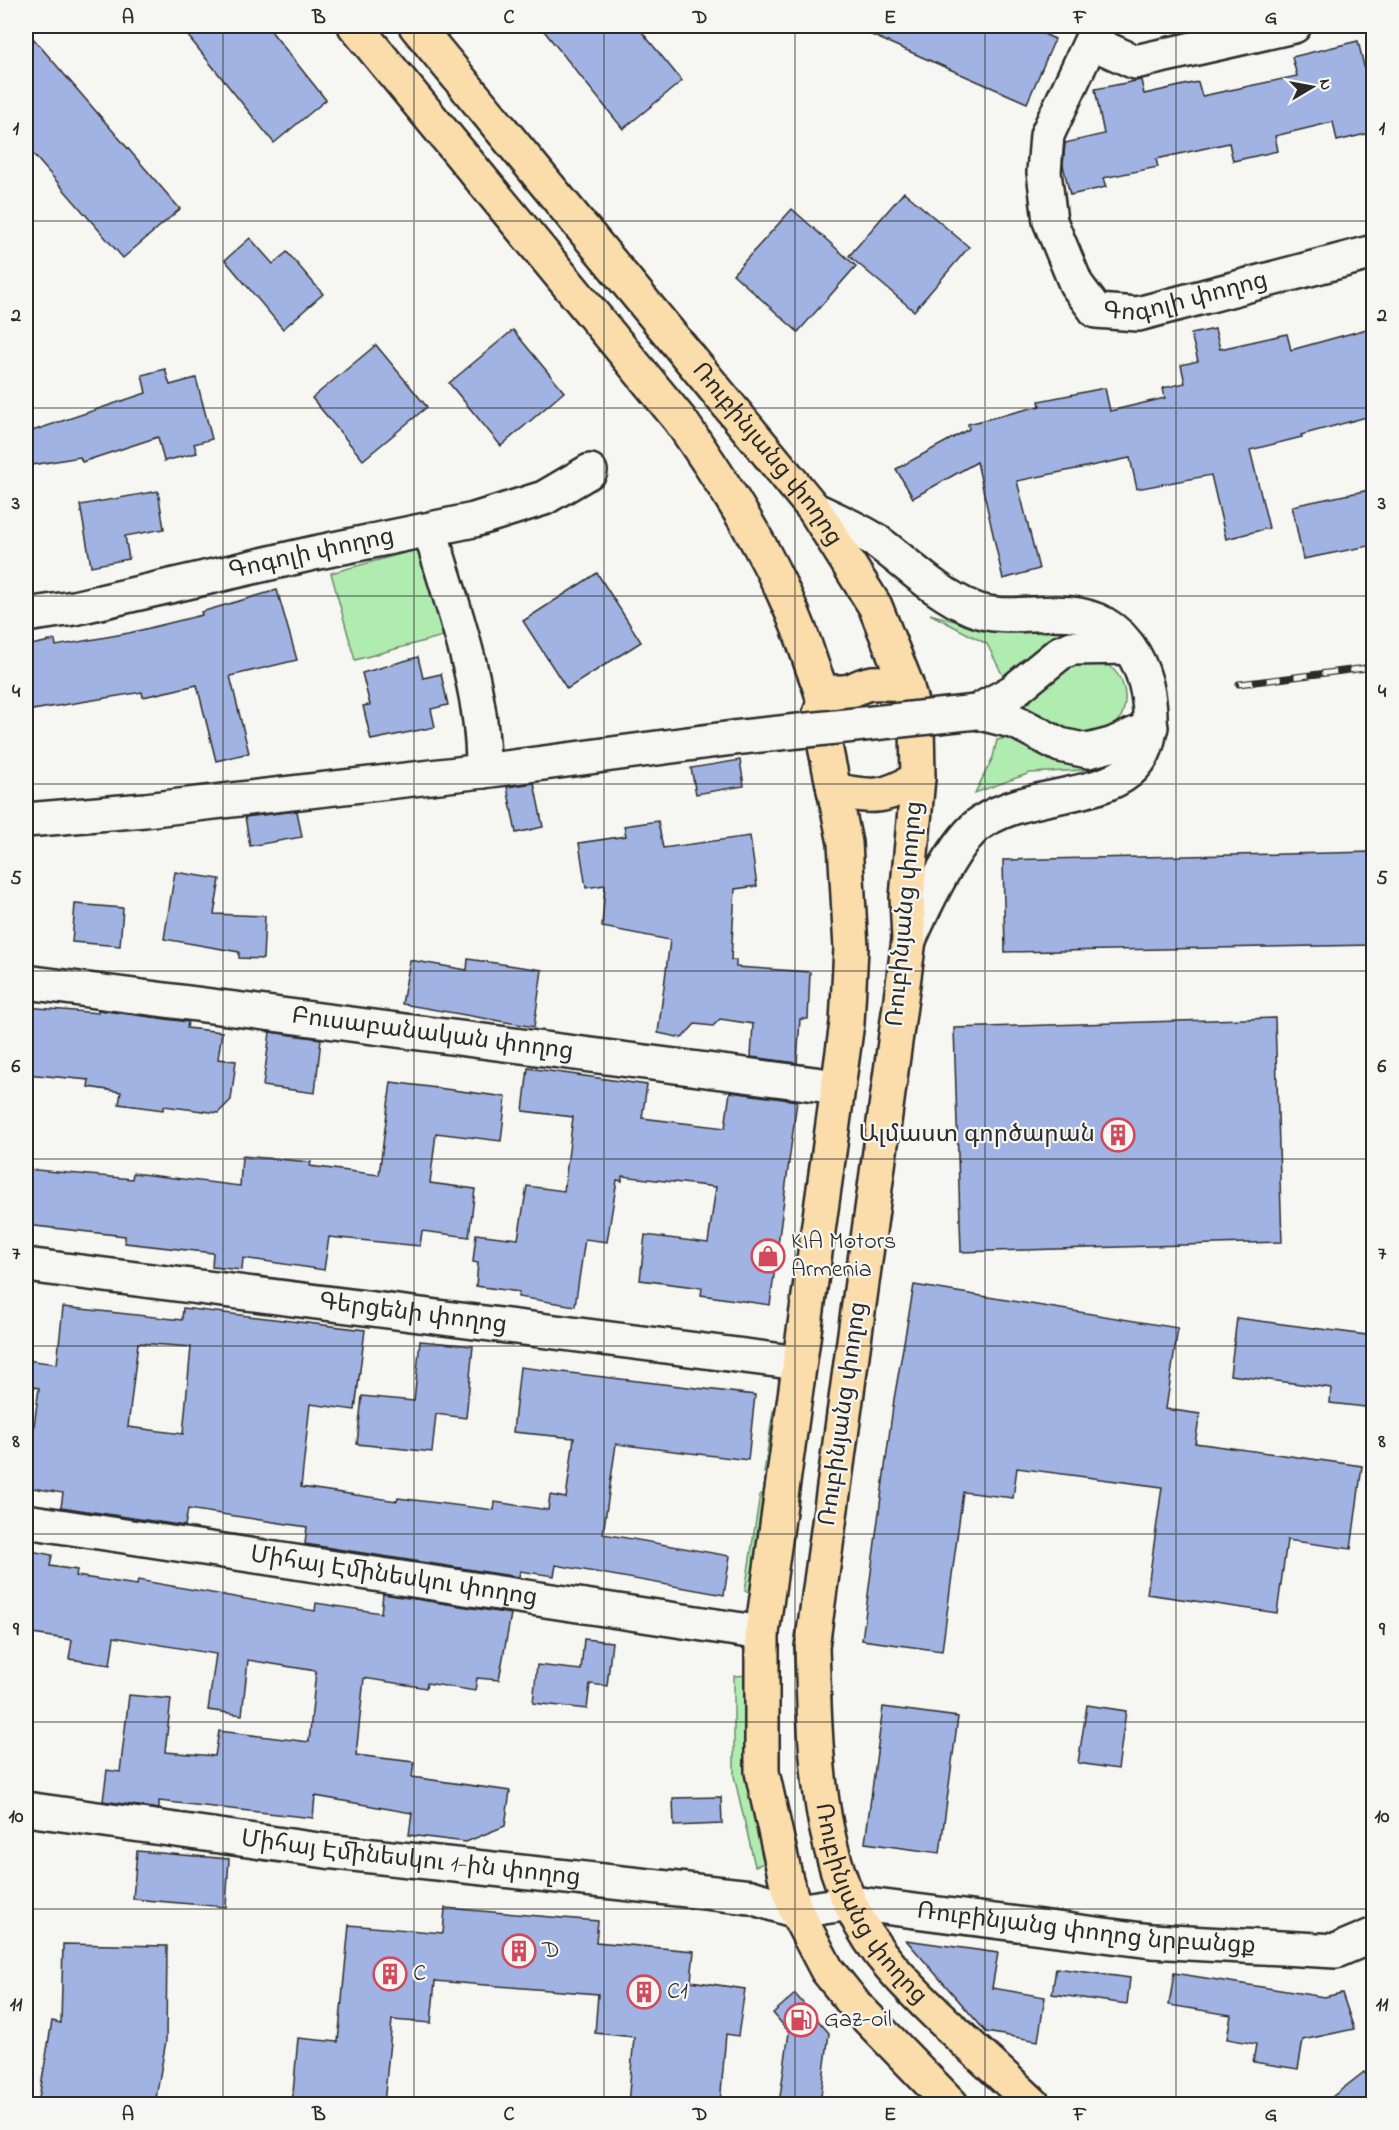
<svg xmlns="http://www.w3.org/2000/svg" width="1399" height="2130" font-family="'Indie Flower','Noto Sans Armenian',sans-serif">
  <style>
    .green { fill: #b0ebb0; stroke: #6e8b6e; stroke-width: 1.5 }
    .building { fill: #a1b3e2; stroke: #2b2b2b; stroke-width: 1.5; fill-rule: evenodd }
    .lines { fill: none; stroke-linecap: round; stroke-linejoin: round }
    .minor-casing { stroke: #2b2b2b; stroke-width: 38 }
    .major-casing { stroke: #2b2b2b; stroke-width: 38 }
    .minor { stroke: #f6f6f2; stroke-width: 33 }
    .major { stroke: #fbddab; stroke-width: 33 }
    .rail-casing { stroke: #2b2b2b; stroke-width: 7 }
    .rail { stroke: #f6f6f2; stroke-width: 4.5; stroke-dasharray: 14; stroke-linecap: butt }
    .minor-bridge-casing { stroke: #2b2b2b; stroke-width: 38; stroke-linecap: butt }
    .minor-bridge { stroke: #f6f6f2; stroke-width: 33 }
    .grid { fill: none; stroke: #2b2b2b; stroke-width: 1.5; stroke-opacity: 0.55 }
    .labels { text-anchor: middle; dominant-baseline: central; stroke-width: 4.5; stroke-linejoin: round; paint-order: stroke }
    .street-label { font-size: 24px; fill: #2b2b2b; stroke: #f6f6f2 }
    .poi-label { font-size: 24px; fill: #2b2b2b; stroke: #f6f6f2; text-anchor: start }
    .neatline { fill: none; stroke: #2b2b2b; stroke-width: 2 }
    .grid-label { font-size: 20px; text-anchor: middle; font-weight: bold; fill: #2b2b2b }
  </style>
  <rect width="100%" height="100%" fill="#f6f6f2"/>
  <filter id="ink" filterUnits="userSpaceOnUse"><feTurbulence type="fractalNoise" baseFrequency=".0167" numOctaves="2"/><feDisplacementMap in="SourceGraphic" scale="12" xChannelSelector="R" yChannelSelector="G"/><feConvolveMatrix kernelMatrix="1 2 1 2 8 2 1 2 1" color-interpolation-filters="sRGB"/></filter>
  <g filter="url(#ink)">
    <g class="green">
      <path d="M419 549 443 636 355 660 331 573Z"/>
      <path d="M930 614 980 628 1082 626 1004 683 1003 676 987 644Z"/>
      <path d="M1104 661C1126 677 1132 701 1117 724L1083 740 1014 707 1057 666Z"/>
      <path d="M1008 734 1107 763 1083 770 1030 773 975 793 993 757 997 740 1008 738Z"/>
      <path d="M773 1411 786 1413 776 1476 764 1473Z"/>
      <path d="M760 1494 773 1496 758 1592 745 1591Z"/>
      <path d="M750 1675 772 1861 755 1866 734 1776V1676Z"/>
    </g>
    <g class="building">
      <path d="M180 26H267L326 100 274 143Z"/>
      <path d="M540 26H637L682 81 623 129Z"/>
      <path d="M851 26H1026L1055 39 1027 103Z"/>
      <path d="M26 30 180 209 123 258 26 146Z"/>
      <path d="M1358 41 1374 108V132L1337 141 1333 122 1275 136 1278 151 1233 161 1229 143 1156 159 1158 167 1103 178 1106 187 1070 195 1063 165 1065 143 1104 134 1095 89 1141 80 1144 94 1198 82 1202 96 1297 76 1292 57Z"/>
      <path d="M904 192 969 247 914 311 849 256Z"/>
      <path d="M792 209 856 266 798 332 733 274Z"/>
      <path d="M250 238 273 264 287 252 323 294 283 329 225 260Z"/>
      <path d="M1374 327V415L1301 435 1302 437 1250 450 1269 528 1226 539 1211 475 1137 489 1130 458 1017 481 1039 569 1003 579 977 462 913 498 896 469 969 429 968 424 1040 406 1039 401 1105 388 1110 411 1165 398 1163 388 1185 383 1181 365 1198 361 1191 334 1215 329 1220 349 1287 334 1291 350Z"/>
      <path d="M513 330 564 392 501 446 449 383Z"/>
      <path d="M376 345 427 407 363 460 312 398Z"/>
      <path d="M165 369 170 385 196 378 212 439 194 444 197 453 164 461 158 437 82 462 80 457 26 466V433L146 393 142 375Z"/>
      <path d="M1374 489V545L1303 559 1292 506Z"/>
      <path d="M158 491 164 529 125 536 129 559 91 566 80 505Z"/>
      <path d="M597 573 641 642 567 689 523 621Z"/>
      <path d="M277 590 297 660 230 676 249 753 216 761 197 685 143 697 142 692 26 711V646L55 640 56 646 129 633 202 615 201 612Z"/>
      <path d="M418 657 423 678 441 674 448 705 431 709 435 727 371 740 363 706 370 705 362 673Z"/>
      <path d="M740 760 744 786 696 794 691 768Z"/>
      <path d="M534 783 543 827 516 833 507 787Z"/>
      <path d="M297 811 302 837 250 846 245 817Z"/>
      <path d="M658 821 663 848 750 836 757 886 735 889 731 960H736V967L810 972 808 1019H800L797 1063 751 1057 753 1024 720 1019 713 1026 695 1024 682 1038 658 1033 670 940 602 927 605 885 586 888 579 843 626 836 624 826Z"/>
      <path d="M1374 852V945L1005 952 1003 860Z"/>
      <path d="M175 872 220 879 214 914 265 916 263 959 239 958V952L164 939Z"/>
      <path d="M75 904 123 908 120 946 72 942Z"/>
      <path d="M468 959 542 970 534 1027 402 1004 410 960 467 970Z"/>
      <path d="M26 1007 98 1013V1010L188 1022 187 1028 222 1032 218 1059 236 1061 231 1100 218 1113 164 1106 163 1110 119 1104 121 1092 88 1087 89 1080 26 1074Z"/>
      <path d="M1275 1018 1282 1242 961 1252 954 1028Z"/>
      <path d="M270 1032 321 1039 315 1093 263 1086Z"/>
      <path d="M528 1068 647 1085 642 1118 725 1128 730 1092 797 1101 770 1305 701 1295 702 1288 640 1280 645 1235 708 1243 716 1187 622 1176V1181L617 1180 607 1242 585 1239 575 1306 518 1297 519 1292 476 1286 478 1263 473 1262 476 1234 518 1239 527 1186 564 1191 573 1117 523 1111Z"/>
      <path d="M391 1082 506 1097 501 1141 436 1133 430 1183 475 1189 469 1237 422 1231 420 1246 329 1237 324 1270 243 1258 242 1270 212 1267 213 1253 125 1243V1236L26 1225V1169L132 1179 133 1173 240 1186 242 1156 311 1162 310 1166 379 1175Z"/>
      <path d="M914 1285 1178 1328 1166 1409 1200 1414 1195 1443 1362 1466 1351 1549 1287 1540 1277 1613 1147 1594 1162 1487 1017 1468 1013 1498 963 1492 942 1651 862 1640 894 1399Z"/>
      <path d="M63 1307 182 1320 183 1308 365 1330 355 1410 310 1404 301 1487 397 1501 398 1498 494 1510 495 1502 548 1510 550 1495 566 1498 574 1438 513 1432 520 1367 755 1395 748 1460 616 1444 603 1534 730 1556 724 1595 556 1565 554 1576 520 1571 519 1577 305 1544 307 1527 188 1509 185 1526 61 1507 63 1493 26 1487 39 1388 26 1386V1360L57 1364ZM138 1343 191 1347 183 1434 128 1427Z"/>
      <path d="M1237 1318 1374 1336V1408L1330 1403 1331 1388 1230 1375Z"/>
      <path d="M420 1341 473 1346 466 1418 436 1414 432 1452 357 1444 362 1396 414 1401Z"/>
      <path d="M26 1550 52 1555 50 1566 77 1570 76 1576 137 1585 138 1580 315 1611 316 1603 381 1613 383 1594 511 1614 499 1680 477 1678 475 1691 427 1683 426 1688 364 1678 356 1755 414 1762 412 1777 510 1791 505 1826 466 1842 409 1835 412 1813 315 1796 313 1818 159 1801V1809L103 1801 107 1770 120 1772 129 1695 171 1699 165 1752 215 1756 219 1731 309 1742 316 1671 248 1660 242 1715 208 1710 216 1654 114 1637 110 1665 69 1659 72 1640 26 1633Z"/>
      <path d="M584 1639 612 1642 607 1686 590 1684 587 1709 533 1703 537 1665 581 1670Z"/>
      <path d="M1087 1705 1126 1711 1118 1769 1078 1763Z"/>
      <path d="M883 1707 958 1717 940 1853 865 1843Z"/>
      <path d="M721 1797 722 1824 674 1826 673 1798Z"/>
      <path d="M137 1851 229 1859 226 1907 133 1899Z"/>
      <path d="M445 1908 598 1921 596 1942 694 1951 691 1981 745 1989 738 2036 726 2034 720 2104H628L634 2037 595 2033 598 1994 435 1981 431 2023 392 2020 384 2104H292L298 2038 338 2042 349 1925 443 1933Z"/>
      <path d="M906 1940 998 1953 992 1988 1045 1997 1038 2041 986 2032Z"/>
      <path d="M63 1944 167 1946 166 2041 155 2104H38L52 2021 61 2023Z"/>
      <path d="M1056 1968 1130 1978 1127 2004 1052 1994Z"/>
      <path d="M1174 1973 1324 1997 1342 1993 1354 2029 1303 2040 1298 2069 1253 2062 1256 2044 1227 2039 1231 2015 1169 2005Z"/>
      <path d="M795 1994 829 2033 820 2104H779L789 2032 773 2013Z"/>
      <path d="M1364 2072 1374 2084V2104H1323Z"/>
    </g>
    <g class="lines">
      <g class="minor-casing">
        <g id="minor">
          <path id="s1" d="M1098 26 1047 135 1044 172 1050 221 1076 284 1096 311 1138 314 1374 252"/>
          <path d="M1091 42 1135 62 1294 26"/>
          <path d="M814 509C834 519 856 528 875 540 907 563 934 592 971 608 1013 626 1061 600 1104 624 1129 638 1143 666 1148 694 1168 815 1050 778 982 822 954 840 923 909 909 940"/>
          <path d="M430 530C453 609 484 688 483 771"/>
          <path id="s2" d="M26 615 74 608 314 553 474 520 544 498 590 471"/>
          <path d="M976 712 1016 722 1060 745 1088 751 1111 745 1151 727"/>
          <path d="M976 712 1012 692 1060 653 1072 648 1129 647"/>
          <path d="M26 820 145 810 483 771 733 738"/>
          <path id="s3" d="M26 982 838 1087"/>
          <path id="s4" d="M26 1265 799 1363"/>
          <path id="s5" d="M26 1521 762 1633"/>
          <path id="s6" d="M26 1809 326 1851 751 1897 796 1911 852 1903 1151 1941 1336 1951 1374 1935"/>
        </g>
      </g>
      <g class="major-casing">
        <g id="major">
          <path d="M355 26 680 420C732 495 782 573 810 660 814 673 821 687 823 699 824 705 820 712 819 717L845 843 851 948 847 1023 762 1633V1772L786 1880 796 1911 827 1970 855 2005 951 2104"/>
          <path id="s7" d="M416 26 814 509 875 606 906 684 917 724 918 778 907 897 909 940 812 1647C816 1755 814 1882 892 1968 933 2015 988 2061 1033 2104"/>
          <path d="M823 701 831 705 837 692C855 693 856 685 872 683 883 682 895 684 906 684"/>
          <path d="M834 790C872 798 885 799 918 778"/>
        </g>
      </g>
      <use href="#minor" class="minor"/>
      <use href="#major" class="major"/>
      <g class="rail-casing">
        <path id="rail" d="M1239 684 1374 667"/>
      </g>
      <use href="#rail" class="rail"/>
      <g class="minor-bridge-casing">
        <path id="minor-bridge" d="M733 738 976 712"/>
      </g>
      <use href="#minor-bridge" class="minor-bridge"/>
    </g>
  </g>
  <path class="grid" d="M223 26V2104M414 26V2104M604 26V2104M795 26V2104M985 26V2104M1176 26V2104M26 221H1374M26 408H1374M26 596H1374M26 784H1374M26 971H1374M26 1159H1374M26 1346H1374M26 1534H1374M26 1722H1374M26 1909H1374"/>
  <defs>
    <g id="building-ring" transform="scale(1.725)"><circle r="9.5" fill="#f6f6f2" stroke="#d1495b" stroke-width="1.5"/><path d="M-4-6H4V6H1V3H-1V6H-4ZM-2.5-4.3h1.7v1.8h-1.7ZM.8-4.3h1.7v1.8H.8ZM-2.5-1h1.7V.8h-1.7ZM.8-1h1.7V.8H.8Z" fill="#d1495b"/></g>
    <g id="shop-ring" transform="scale(1.725)"><circle r="9.5" fill="#f6f6f2" stroke="#d1495b" stroke-width="1.5"/><path d="M-5-2.5h2.3a2.7 3.5 0 0 1 5.4 0H5L5.5 6h-11ZM-1.5-2.5h3a1.5 2.3 0 0 0-3 0Z" fill="#d1495b"/></g>
    <g id="fuel-ring" transform="scale(1.725)"><circle r="9.5" fill="#f6f6f2" stroke="#d1495b" stroke-width="1.5"/><path d="M-5.5-6h7V0h2V4h1.3V-2.5L3-4.5l.8-.8L6-3V5H2.5V1h-1V6h-7ZM-4.2-4.7v3.2H.2V-4.7Z" fill="#d1495b"/></g>
  </defs>
  <g fill-rule="evenodd">
    <use href="#building-ring" x="1118" y="1135"/>
    <use href="#shop-ring" x="768" y="1256"/>
    <use href="#building-ring" x="519" y="1951"/>
    <use href="#building-ring" x="390" y="1974"/>
    <use href="#building-ring" x="644" y="1992"/>
    <use href="#fuel-ring" x="801" y="2020"/>
  </g>
  <g class="labels">
    <g class="street-label">
      <text stroke="none"><textPath href="#s1" startOffset="400">Գոգոլի փողոց</textPath></text>
      <text stroke="none"><textPath href="#s7" startOffset="554">Ռուբինյանց փողոց</textPath></text>
      <text stroke="none"><textPath href="#s2" startOffset="292">Գոգոլի փողոց</textPath></text>
      <text transform="translate(906 914) rotate(-85)">Ռուբինյանց փողոց</text>
      <text stroke="none"><textPath href="#s3" startOffset="410">Բուսաբանական փողոց</textPath></text>
      <text stroke="none"><textPath href="#s4" startOffset="390">Գերցենի փողոց</textPath></text>
      <text transform="translate(844 1414) rotate(-82)">Ռուբինյանց փողոց</text>
      <text stroke="none"><textPath href="#s5" startOffset="372">Միհայ Էմինեսկու փողոց</textPath></text>
      <text stroke="none"><textPath href="#s6" startOffset="388">Միհայ Էմինեսկու 1-ին փողոց</textPath></text>
      <text stroke="none"><textPath href="#s7" startOffset="2066">Ռուբինյանց փողոց</textPath></text>
      <text stroke="none"><textPath href="#s6" startOffset="1070">Ռուբինյանց փողոց նրբանցք</textPath></text>
    </g>
    <g class="poi-label">
      <text x="1095" y="1135" text-anchor="end">Ալմաստ գործարան</text>
      <text x="791" y="1242">KIA Motors<tspan x="791" dy="28">Armenia</tspan></text>
      <text x="542" y="1951">D</text>
      <text x="413" y="1974">C</text>
      <text x="667" y="1992">C1</text>
      <text x="824" y="2020">Gaz-oil</text>
    </g>
  </g>
  <rect width="1399" height="2130" fill="none" stroke="#f6f6f2" stroke-width="66"/>
  <g transform="translate(1312 87) rotate(80)" stroke="#f6f6f2" stroke-width="4.5" paint-order="stroke">
  <path d="M0-4.5L10 22L0 15L-10 22Z" fill="#2b2b2b"/>
  <text y="-9" font-size="16" font-weight="bold" text-anchor="middle" fill="#2b2b2b">N</text>
  </g>
  <rect x="33" y="33" width="1333" height="2064" class="neatline"/>
  <g class="grid-label">
    <text x="128" y="23">A</text>
    <text x="319" y="23">B</text>
    <text x="509" y="23">C</text>
    <text x="700" y="23">D</text>
    <text x="890" y="23">E</text>
    <text x="1080" y="23">F</text>
    <text x="1271" y="23">G</text>
    <text x="16" y="134">1</text>
    <text x="1382" y="134">1</text>
    <text x="16" y="321">2</text>
    <text x="1382" y="321">2</text>
    <text x="16" y="509">3</text>
    <text x="1382" y="509">3</text>
    <text x="16" y="697">4</text>
    <text x="1382" y="697">4</text>
    <text x="16" y="884">5</text>
    <text x="1382" y="884">5</text>
    <text x="16" y="1072">6</text>
    <text x="1382" y="1072">6</text>
    <text x="16" y="1259">7</text>
    <text x="1382" y="1259">7</text>
    <text x="16" y="1447">8</text>
    <text x="1382" y="1447">8</text>
    <text x="16" y="1635">9</text>
    <text x="1382" y="1635">9</text>
    <text x="16" y="1822">10</text>
    <text x="1382" y="1822">10</text>
    <text x="16" y="2010">11</text>
    <text x="1382" y="2010">11</text>
    <text x="128" y="2120">A</text>
    <text x="319" y="2120">B</text>
    <text x="509" y="2120">C</text>
    <text x="700" y="2120">D</text>
    <text x="890" y="2120">E</text>
    <text x="1080" y="2120">F</text>
    <text x="1271" y="2120">G</text>
  </g>
</svg>
